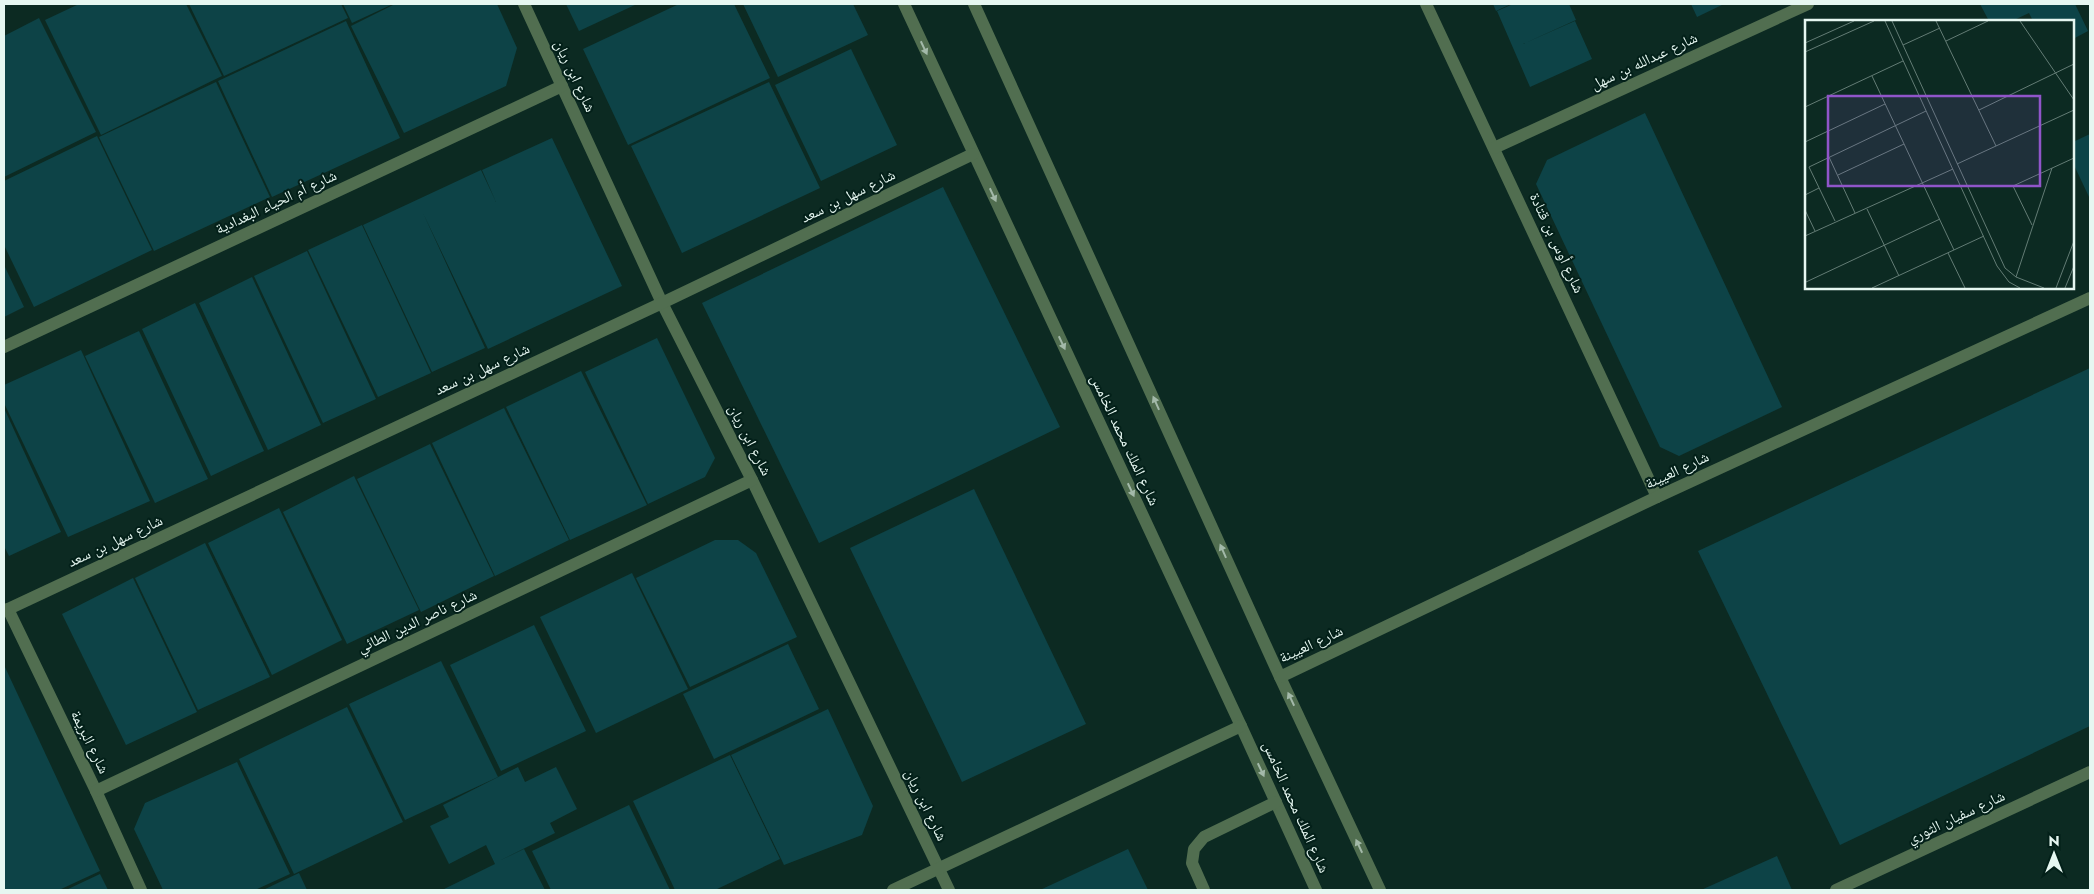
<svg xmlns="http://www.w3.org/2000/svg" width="2094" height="894" font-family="Jost,'Noto Naskh Arabic',sans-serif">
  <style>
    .building { fill: #0d4347 }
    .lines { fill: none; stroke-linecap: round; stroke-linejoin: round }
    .minor { stroke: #516e50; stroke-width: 12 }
    .oneway { fill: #a3b9a9 }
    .labels { text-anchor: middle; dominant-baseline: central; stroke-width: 4; stroke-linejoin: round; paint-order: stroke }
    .street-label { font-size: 15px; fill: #e6f7f1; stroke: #032019 }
    .inset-road { fill: none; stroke: #637c75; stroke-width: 1 }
    .view { fill: #9055c9; fill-opacity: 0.15; stroke: #9055c9; stroke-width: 2.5 }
    .inset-edge { fill: none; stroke: #e6f7f1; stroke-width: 2.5 }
  </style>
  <rect width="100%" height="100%" fill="#0c2a22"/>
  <g class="building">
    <path d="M79 4H186L222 76 101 135 45 20Z"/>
    <path d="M189 4H341L348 18 224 76Z"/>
    <path d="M343 4H393L352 23Z"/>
    <path d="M395 4H497L517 48 506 86 404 133 351 26Z"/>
    <path d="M566 4H637L579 31Z"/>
    <path d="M679 4H734L770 78 628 145 583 49Z"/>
    <path d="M743 4H853L868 35 778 77Z"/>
    <path d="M1493 4H1511L1496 11Z"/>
    <path d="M1513 4H1569L1576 20 1523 44 1575 21 1592 59 1530 87 1497 11Z"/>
    <path d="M1691 4H1724L1697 17Z"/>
    <path d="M1980 4H2075L2088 31 2073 39V21H2033L2029 13 2012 21H1989Z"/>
    <path d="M39 18 96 132 4 177V36Z"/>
    <path d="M346 21 400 138 272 197 218 81Z"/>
    <path d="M851 49 897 145 821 181 775 85Z"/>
    <path d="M216 82 270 197 154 251 99 137Z"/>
    <path d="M769 82 820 188 682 253 631 146Z"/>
    <path d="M1645 113 1782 407 1679 456 1660 447 1536 184 1547 160Z"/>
    <path d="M2090 134V199L2073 163V142Z"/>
    <path d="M97 136 152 250 34 307 4 245V181Z"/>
    <path d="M552 138 622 286 488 349 423 213 485 348 432 372 363 225 481 170 496 202 482 170Z"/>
    <path d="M943 187 1060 427 819 543 702 303Z"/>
    <path d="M362 225 431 373 378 397 308 250Z"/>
    <path d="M307 251 376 399 323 423 254 276Z"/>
    <path d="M4 265 24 307 4 317Z"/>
    <path d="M252 277 321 425 268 450 199 303Z"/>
    <path d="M195 303 264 451 211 476 142 329Z"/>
    <path d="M139 331 208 479 155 503 85 356Z"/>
    <path d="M657 338 715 458 705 477 648 504 585 372Z"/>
    <path d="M81 350 150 501 68 537 4 403V385Z"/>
    <path d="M2090 368V726L1840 845 1698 551Z"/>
    <path d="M581 371 647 505 570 540 506 407Z"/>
    <path d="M4 408 61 532 9 556 4 546Z"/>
    <path d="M504 408 569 540 495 576 432 443Z"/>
    <path d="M430 444 494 576 421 612 357 479Z"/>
    <path d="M354 476 419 610 347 644 283 512Z"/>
    <path d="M974 489 1086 724 962 782 850 548Z"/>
    <path d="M279 508 342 640 272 675 208 543Z"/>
    <path d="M715 540H738L756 553 797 637 690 687 636 578Z"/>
    <path d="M205 543 270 677 198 710 135 578Z"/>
    <path d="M632 573 688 689 596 733 540 617Z"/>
    <path d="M133 578 197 712 126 745 62 614Z"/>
    <path d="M534 625 586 731 501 771 450 665Z"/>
    <path d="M788 644 819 709 714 759 683 694Z"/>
    <path d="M441 661 498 777 405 820 349 704Z"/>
    <path d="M4 665 100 871 59 890H4Z"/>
    <path d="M347 707 403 822 294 874 239 759Z"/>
    <path d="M828 709 873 806 862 835 784 865 731 755Z"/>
    <path d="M730 755 780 859 715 890H675L633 801Z"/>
    <path d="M237 762 290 874 255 890H163L134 829 145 803Z"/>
    <path d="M518 767 525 782 556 767 577 809 550 823 555 833 499 861 524 849 545 890H442L495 864 486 845 449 864 430 826 449 817 443 805Z"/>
    <path d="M629 805 670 890H551L532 851Z"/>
    <path d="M1128 849 1148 890H1040Z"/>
    <path d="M1777 856 1792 890H1701Z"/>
    <path d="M299 873 307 890H263Z"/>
    <path d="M100 874 108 890H66Z"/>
  </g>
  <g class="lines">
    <g class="minor">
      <path d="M524 4 662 303 752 480 949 890"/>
      <path d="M904 4 1241 726 1316 890"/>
      <path d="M974 4 1280 677 1380 890"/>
      <path d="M1426 4 1657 497"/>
      <path d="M1494 148 1808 4"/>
      <path d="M4 347 562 86"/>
      <path d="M8 609 96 791 141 890"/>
      <path d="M4 611 662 303 973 154"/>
      <path d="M1280 677 1657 497 2090 298"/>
      <path d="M96 791 752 480"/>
      <path d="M893 890 1241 726"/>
      <path d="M1204 890 1192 863 1194 849 1204 837 1276 802"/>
      <path d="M1836 890 2090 772"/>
    </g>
  </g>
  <defs><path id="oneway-solid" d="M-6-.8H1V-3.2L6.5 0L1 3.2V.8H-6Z" transform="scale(1.25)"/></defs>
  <g class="oneway">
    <use href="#oneway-solid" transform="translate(924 48) rotate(65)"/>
    <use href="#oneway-solid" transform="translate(993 195) rotate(65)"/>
    <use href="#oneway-solid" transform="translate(1062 343) rotate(65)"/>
    <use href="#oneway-solid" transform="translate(1156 403) rotate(-114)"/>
    <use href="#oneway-solid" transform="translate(1131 490) rotate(65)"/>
    <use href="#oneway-solid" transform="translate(1223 551) rotate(-114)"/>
    <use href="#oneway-solid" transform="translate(1291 699) rotate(-115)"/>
    <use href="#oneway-solid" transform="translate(1261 770) rotate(65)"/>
    <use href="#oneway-solid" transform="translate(1359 846) rotate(-115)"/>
  </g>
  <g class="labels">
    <g class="street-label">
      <text transform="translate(1644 61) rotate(-25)">شارع عبدالله بن سهل</text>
      <text transform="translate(575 76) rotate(65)">شارع ابن ريان</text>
      <text transform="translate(848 196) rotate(-26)">شارع سهل بن سعد</text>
      <text transform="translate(276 202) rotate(-25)">شارع أم الحياء البغدادية</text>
      <text transform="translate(1557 243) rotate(65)">شارع أوس بن قتادة</text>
      <text transform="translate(482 369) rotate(-25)">شارع سهل بن سعد</text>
      <text transform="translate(750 440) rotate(63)">شارع ابن ريان</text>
      <text transform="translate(1125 440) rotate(65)">شارع الملك محمد الخامس</text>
      <text transform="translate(1677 470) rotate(-25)">شارع العيينة</text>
      <text transform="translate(115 541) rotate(-25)">شارع سهل بن سعد</text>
      <text transform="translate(417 621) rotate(-25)">شارع ناصر الدين الطائي</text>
      <text transform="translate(1311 644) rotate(-25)">شارع العيينة</text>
      <text transform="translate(90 742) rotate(64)">شارع البريمة</text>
      <text transform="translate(926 805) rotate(64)">شارع ابن ريان</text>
      <text transform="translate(1296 807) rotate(66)">شارع الملك محمد الخامس</text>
      <text transform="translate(1956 817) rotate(-25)">شارع سفيان الثوري</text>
    </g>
  </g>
  <g transform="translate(1805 20)">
    <rect width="269" height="269" fill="#0c2a22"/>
    <path class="inset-road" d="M80 1 192 246 204 262 215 268M87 1 200 248 211 257 239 268M131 1 191 126M215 1 269 80M141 21 183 1M0 23 49 1M98 25 135 8M0 32 69 1M67 56 149 230M0 87 98 41M174 90 269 44M0 122 80 84M24 137 50 193M152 144 269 90M33 155 99 124M0 175 14 168M62 189 94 256M0 190 10 211M30 201 4 147 121 91M227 205 208 166 269 138M0 216 148 149M143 233 160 268M211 257 247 148M1 262 135 199M67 268 179 216M251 268 269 221M260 268 269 246"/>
    <path class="view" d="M23 76H235V166H23Z"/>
    <rect width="269" height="269" class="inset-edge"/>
  </g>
  <rect width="2094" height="894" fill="none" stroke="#e6f7f1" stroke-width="10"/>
  <g transform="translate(2054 854)" stroke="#032019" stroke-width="4" paint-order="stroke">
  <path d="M0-4L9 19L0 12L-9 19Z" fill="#e6f7f1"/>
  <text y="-8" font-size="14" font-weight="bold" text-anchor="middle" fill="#e6f7f1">N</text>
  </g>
</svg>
